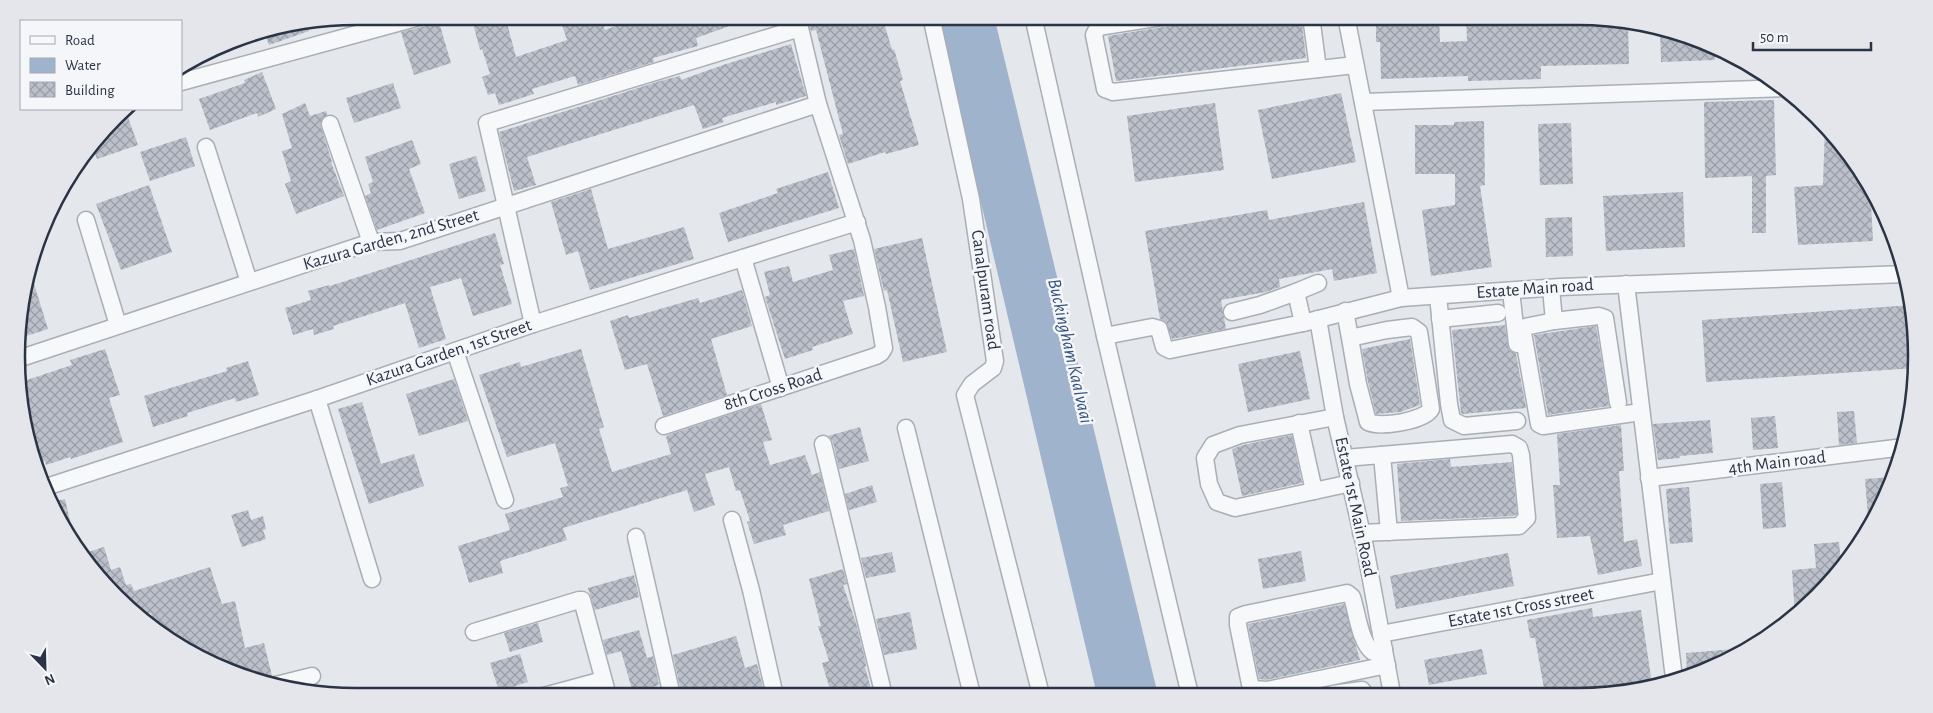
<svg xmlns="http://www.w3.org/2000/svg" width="1933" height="713" font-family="'Alegreya Sans',sans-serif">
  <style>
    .water { fill: #9fb4cc }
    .building { fill: url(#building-cross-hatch) }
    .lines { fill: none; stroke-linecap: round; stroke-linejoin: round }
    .minor-casing { stroke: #a9aeb7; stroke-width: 19 }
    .minor { stroke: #f7f8fa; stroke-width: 16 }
    .labels { text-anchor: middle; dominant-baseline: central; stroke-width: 5; stroke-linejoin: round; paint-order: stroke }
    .street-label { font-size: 18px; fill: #2b3445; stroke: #f4f6f9 }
    .water-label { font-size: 19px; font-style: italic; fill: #34527a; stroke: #f4f6f9 }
    .rim { fill: none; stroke: #2b3445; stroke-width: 2.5 }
  </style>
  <defs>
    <pattern id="building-cross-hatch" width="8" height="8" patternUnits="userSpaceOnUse" patternTransform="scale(1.25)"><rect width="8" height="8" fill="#bbc0ca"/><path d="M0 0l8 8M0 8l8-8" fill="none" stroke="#989da6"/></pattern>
  </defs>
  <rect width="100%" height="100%" fill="#e4e7ec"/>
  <path class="water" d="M937 16H994L1158 695H1097Z"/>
  <g class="building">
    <path d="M471 16H505L516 57 567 40 559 16H601L605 30 644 16H752V18L696 38 698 46 653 58 654 62 578 85 575 76 532 89 534 94 499 105 495 93 488 95 482 77 490 74 482 49 480 50Z"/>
    <path d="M806 16H882L892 50 894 49 903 80 900 81 919 145 886 154 885 152 848 164 839 135 843 134 816 30 811 31Z"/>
    <path d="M1230 16H1301L1306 58 1116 81 1108 36Z"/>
    <path d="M1376 16H1439L1440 42 1467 41 1466 16H1576L1628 23 1629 64 1541 66V79L1468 81V76L1381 79 1380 42H1376Z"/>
    <path d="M438 19 451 63 414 75 401 32 426 26 432 20Z"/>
    <path d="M307 24 309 31 269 45 264 32Z"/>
    <path d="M1660 27 1715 47V60L1661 62Z"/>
    <path d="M791 44 806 96 776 105V102L722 118 724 122 703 129 694 105 527 157 536 185 514 191 499 132 660 81 680 76 681 80 723 65Z"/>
    <path d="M262 72 276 109 258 117 257 113 210 130 199 99 245 83 244 80Z"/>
    <path d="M393 83 401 108 354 123 346 98Z"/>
    <path d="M1341 93 1356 162 1272 179 1258 110Z"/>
    <path d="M1774 100 1776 175 1766 176V233H1752V176L1705 178 1704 102Z"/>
    <path d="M305 103 310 116 326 111 327 115 322 118 321 127 332 162H331L344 196 296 214 285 184 291 181 282 151 292 148 282 114Z"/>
    <path d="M1215 103 1224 170 1135 182 1127 116Z"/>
    <path d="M125 109 138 145 97 159 93 148Z"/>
    <path d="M1484 121 1485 185 1480 186 1492 267 1431 276 1422 210 1455 205V174H1415V125H1454V122Z"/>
    <path d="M1571 123 1573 184 1540 185 1538 124Z"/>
    <path d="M1825 126 1832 132 1870 185 1873 241 1798 245 1794 187 1823 185Z"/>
    <path d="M186 137 195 166 150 181 140 152Z"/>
    <path d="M412 140 421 164 409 169 425 213 377 230 365 196 371 193 368 184 373 182 365 157Z"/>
    <path d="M476 156 486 191 459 199 449 164Z"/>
    <path d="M828 172 839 208 728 242 719 213 778 193 776 189Z"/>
    <path d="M149 185 172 252 121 270 96 204Z"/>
    <path d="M591 189 608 249 684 227 694 259 590 290 578 251 566 255 551 202Z"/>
    <path d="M1683 192 1685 247 1606 251 1603 196Z"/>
    <path d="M1364 202 1377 273 1334 281 1332 269 1279 279 1280 287 1266 292 1221 300 1226 329 1172 339 1166 322 1160 319 1145 231 1267 210 1269 220Z"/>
    <path d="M1572 217 1573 256 1546 257 1545 218Z"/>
    <path d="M495 233 504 264 500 265 512 304 473 316 461 278 430 287 446 339 419 348 405 303 333 326 334 329 314 335 313 329 293 335 285 308 311 300 308 291 329 285 330 286Z"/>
    <path d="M922 238 947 352 903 362 887 290 884 291 874 249Z"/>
    <path d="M854 249 864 296 843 301 853 334 812 347 813 350 785 359 765 297 770 295 764 272 789 266 793 282 833 270 829 255Z"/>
    <path d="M29 268 48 329 20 338 19 312Z"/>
    <path d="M742 290 752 326 711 339 727 395 663 416 647 364 625 370 610 321 628 315 629 318 698 298 700 303Z"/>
    <path d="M1912 305 1916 368 1706 382 1702 320Z"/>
    <path d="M1505 325 1509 350 1516 354 1526 408 1463 414 1461 413 1452 330Z"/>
    <path d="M1596 326 1609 406 1548 415 1534 335Z"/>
    <path d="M1410 339 1420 405 1400 412 1376 414 1368 382 1362 349Z"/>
    <path d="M105 349 120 395 109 398 123 442 71 459 70 457 46 465 45 461 35 464 23 423 21 382 72 365 70 360Z"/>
    <path d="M581 349 604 427 599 429 612 472 671 454 666 437 668 435 761 404 772 440 763 442 770 465 805 455 812 475 820 472 829 511 783 525 786 535 754 544 747 522 750 521 740 490 736 491 729 467 705 474 715 505 694 512 687 490 563 528 567 540 500 561 503 573 469 583 458 546 510 530 505 514 563 497 560 488 568 486 555 443 507 457 479 375 520 362 521 367Z"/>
    <path d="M1300 351 1310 399 1248 412 1238 364Z"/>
    <path d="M248 361 259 395 236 402 235 398 187 413 188 416 153 427 144 396 227 371 226 368Z"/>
    <path d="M454 379 468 421 419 436 406 394Z"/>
    <path d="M362 402 381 464 414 454 424 486 369 504 338 409Z"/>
    <path d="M1854 411 1857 443 1839 445 1837 412Z"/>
    <path d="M1775 416 1778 448 1753 450 1751 418Z"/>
    <path d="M1710 420 1713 453 1680 456V458L1658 460 1653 424Z"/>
    <path d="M1621 425 1624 471H1619L1624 542 1637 539 1642 566 1598 575 1590 536 1557 538 1553 485H1560L1557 434Z"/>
    <path d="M860 427 869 461 839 469 833 442 828 436Z"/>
    <path d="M1292 435 1302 483 1242 496 1232 449 1243 445Z"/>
    <path d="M1450 459 1451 467 1512 462 1517 514 1513 516 1401 521 1397 464Z"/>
    <path d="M1892 477 1871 527 1869 529 1865 479Z"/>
    <path d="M1782 482 1786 527 1763 529 1760 484Z"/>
    <path d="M872 485 877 502 849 510 845 494Z"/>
    <path d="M1689 487 1693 542 1670 544 1666 489Z"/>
    <path d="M65 499 74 538 70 540 51 502Z"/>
    <path d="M248 510 251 520 263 516 266 529 263 530 266 539 242 547 231 515Z"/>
    <path d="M1839 542 1841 564 1801 612 1795 616 1792 570 1816 568 1814 544Z"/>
    <path d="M104 547 111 570 120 567 126 585 131 584 134 591 210 567 222 604 235 601 245 648 264 643 272 676 265 679 263 683 206 662 155 630 151 613 143 616 145 622 82 554Z"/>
    <path d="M1301 551 1306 581 1263 589 1258 559Z"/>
    <path d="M892 552 896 572 866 578 861 558Z"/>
    <path d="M1508 553 1514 586 1396 609 1390 576Z"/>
    <path d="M843 569 847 584 843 585 856 623 865 659 866 666 865 667 873 696H832L822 663 829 661 818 626H821L809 579Z"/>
    <path d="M634 575 639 597 595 610 588 588Z"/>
    <path d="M1344 604 1360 660 1266 680 1259 679 1248 624Z"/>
    <path d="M1592 608 1593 617 1641 610 1652 684 1621 694H1609L1608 688 1577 694H1545L1535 638H1530L1527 620Z"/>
    <path d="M910 612 917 649 884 655 876 619Z"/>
    <path d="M538 623 543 642 510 652 504 633Z"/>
    <path d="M639 630 647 658 653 656 659 685 633 693 621 651 607 655 603 640Z"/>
    <path d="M736 636 745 668 757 664 765 696H682L673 655Z"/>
    <path d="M1747 648 1727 662 1687 674 1686 653Z"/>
    <path d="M1482 649 1487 674 1429 685 1424 660Z"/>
    <path d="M520 654 528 682 499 691 490 663Z"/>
  </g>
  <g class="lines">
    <g class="minor-casing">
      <g id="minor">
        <path d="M931 16 971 199 995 361 993 368 972 384 965 395 1041 695"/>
        <path d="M1033 16 1105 336 1190 695"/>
        <path d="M1168 16 1098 27 1094 35 1105 89 1113 92 1355 65"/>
        <path d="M1311 16 1318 69"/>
        <path d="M1346 16 1401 298"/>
        <path d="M181 82 423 16"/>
        <path d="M1363 102 1785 88"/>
        <path d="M330 124 371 242"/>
        <path d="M206 147 249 282"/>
        <path d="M86 220 118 325"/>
        <path d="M743 258 781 388"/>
        <path d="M1626 284 1674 678"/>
        <path d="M1551 288 1554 321 1599 316 1605 318 1618 403"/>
        <path d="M1511 291 1517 344"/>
        <path d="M1296 292 1318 283"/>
        <path d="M1438 296 1449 404 1452 420 1464 426 1517 421"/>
        <path d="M1345 311 1350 338 1387 330 1412 327 1419 332 1431 409C1424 421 1381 428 1368 422L1358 384 1350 338"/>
        <path d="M1232 312 1260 305 1296 292 1303 323"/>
        <path d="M1318 319 1335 417 1365 547 1392 694"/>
        <path d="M1440 319 1498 313"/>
        <path d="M1554 321 1525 327 1523 333 1539 424 1543 426 1641 412"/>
        <path d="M533 324 487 123 800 28 818 104 862 240 877 307 884 348 881 353 876 356 664 426"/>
        <path d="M1105 336 1152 327 1159 329 1164 347 1170 350 1303 323 1401 298 1560 287 1905 274"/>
        <path d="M455 351 505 500"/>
        <path d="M21 358 371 242 400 241 818 104"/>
        <path d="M317 399 372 579"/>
        <path d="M1335 417 1240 435 1213 445 1205 458 1209 484 1217 502 1235 508 1351 483"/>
        <path d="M1299 423 1314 491"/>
        <path d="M906 428 972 695"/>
        <path d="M823 444 884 696"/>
        <path d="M1382 455 1389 532"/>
        <path d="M1345 458 1512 444 1519 448 1521 455 1527 518 1519 526 1361 533"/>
        <path d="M1649 478 1904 447"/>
        <path d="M43 488 317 399 533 324 857 222"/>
        <path d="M732 520 751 590 775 696"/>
        <path d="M636 537 672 696"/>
        <path d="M474 632 579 600H582L608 696"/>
        <path d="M1381 634 1662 581"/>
        <path d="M1384 649 1373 652C1360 643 1357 612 1352 597L1347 593 1246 614 1238 617V625L1250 684 1254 689 1267 690 1387 665"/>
        <path d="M272 686 312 676"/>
        <path d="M1332 694 1362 690 1365 694"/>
        <path d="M544 696 603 680"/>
      </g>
    </g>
    <use href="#minor" class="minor"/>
  </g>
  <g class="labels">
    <g class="street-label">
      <text transform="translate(391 240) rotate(-16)">Kazura Garden, 2nd Street</text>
      <text transform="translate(1535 289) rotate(-4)">Estate Main road</text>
      <text transform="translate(985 290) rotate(82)">Canalpuram road</text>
      <text transform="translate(449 353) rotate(-19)">Kazura Garden, 1st Street</text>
      <text transform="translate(773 390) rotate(-18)">8th Cross Road</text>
      <text transform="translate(1777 463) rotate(-7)">4th Main road</text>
      <text transform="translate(1355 507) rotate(78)">Estate 1st Main Road</text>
      <text transform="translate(1521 608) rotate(-11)">Estate 1st Cross street</text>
    </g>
    <g class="water-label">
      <text transform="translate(1070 351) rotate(77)">Buckingham Kaalvaai</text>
    </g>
  </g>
  <path d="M0 0H1933V713H0ZM356 25H1577A331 331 0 0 1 1908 356V357A331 331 0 0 1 1577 688H356A331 331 0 0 1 25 357V356A331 331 0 0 1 356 25Z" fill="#e4e6eb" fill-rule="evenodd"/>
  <path class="rim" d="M356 25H1577A331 331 0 0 1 1908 356V357A331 331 0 0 1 1577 688H356A331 331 0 0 1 25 357V356A331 331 0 0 1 356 25Z"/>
  <rect x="20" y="20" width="162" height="90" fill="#f4f6f9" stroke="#a4a8b1"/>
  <rect x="30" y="36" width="25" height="8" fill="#f7f8fa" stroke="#a4a8b1"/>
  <text x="65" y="45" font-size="15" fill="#2b3445">Road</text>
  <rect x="30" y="58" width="25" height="15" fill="#9fb4cc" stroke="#a4a8b1"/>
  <text x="65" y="70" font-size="15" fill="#2b3445">Water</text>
  <rect x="30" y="82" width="25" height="15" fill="url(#building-cross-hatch)" stroke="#a4a8b1"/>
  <text x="65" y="95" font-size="15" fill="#2b3445">Building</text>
  <g transform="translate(45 668) rotate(157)" stroke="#f4f6f9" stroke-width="4" paint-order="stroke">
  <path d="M0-4L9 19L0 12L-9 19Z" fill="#2b3445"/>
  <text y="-8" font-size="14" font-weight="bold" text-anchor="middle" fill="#2b3445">N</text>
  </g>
  <path d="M1753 42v8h118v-8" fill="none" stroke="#2b3445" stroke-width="2.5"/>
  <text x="1760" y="42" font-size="15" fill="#2b3445" stroke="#f4f6f9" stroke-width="4" paint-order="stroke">50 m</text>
</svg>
